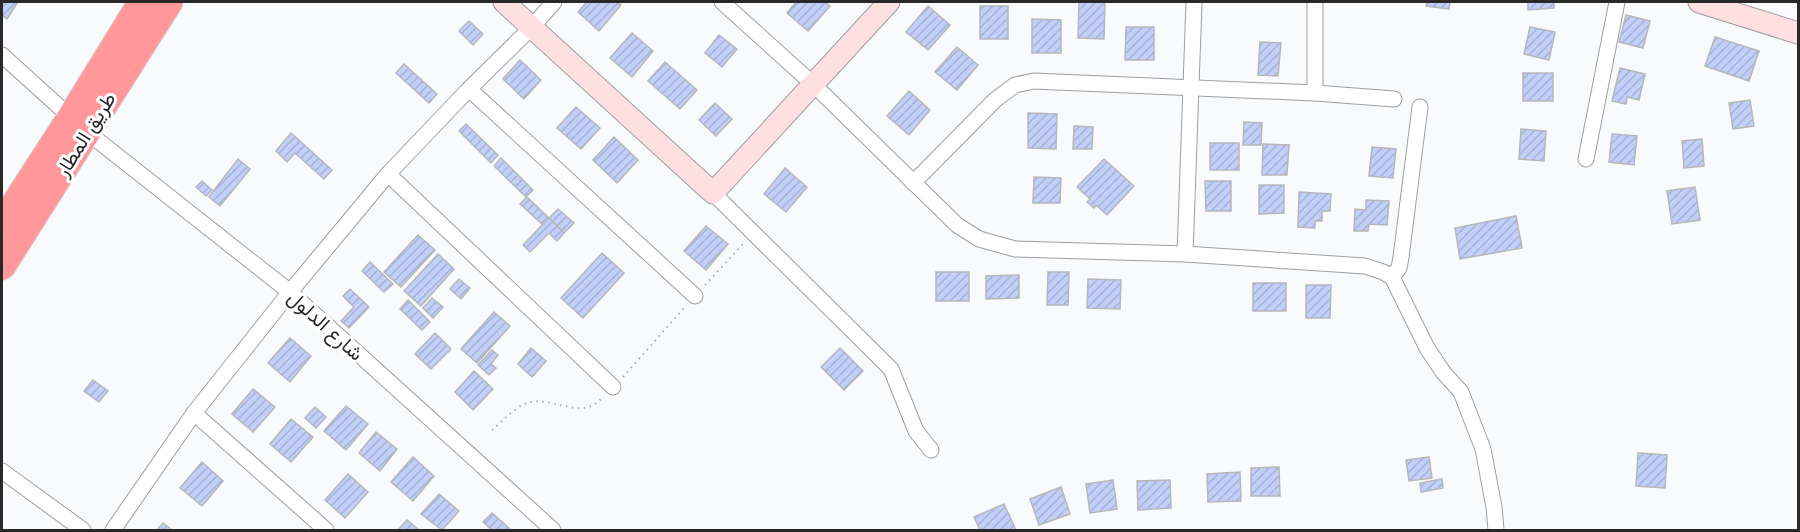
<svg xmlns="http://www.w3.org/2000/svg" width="1800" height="532" font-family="'IBM Plex Sans',Vazirmatn,sans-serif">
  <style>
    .building { fill: url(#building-hatch); stroke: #b7b7ba; stroke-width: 1.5 }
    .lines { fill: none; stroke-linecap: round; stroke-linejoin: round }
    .street-casing { stroke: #9e9fa1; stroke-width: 17 }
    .secondary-casing { stroke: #9e9fa1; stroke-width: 23 }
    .highway-casing { stroke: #d4d4d4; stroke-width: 29 }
    .path { stroke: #adaeb0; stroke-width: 2; stroke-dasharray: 1.5 4.5; stroke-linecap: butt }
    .street { stroke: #fff; stroke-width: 15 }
    .secondary { stroke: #ffe0e1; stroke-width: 21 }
    .highway { stroke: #ff979b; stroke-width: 27 }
    .labels { text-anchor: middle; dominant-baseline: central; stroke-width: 6; stroke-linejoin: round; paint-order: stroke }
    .street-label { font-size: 20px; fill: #282829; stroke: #fff }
  </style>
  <defs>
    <pattern id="building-hatch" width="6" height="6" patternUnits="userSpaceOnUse" patternTransform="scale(1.5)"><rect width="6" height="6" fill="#c1cff9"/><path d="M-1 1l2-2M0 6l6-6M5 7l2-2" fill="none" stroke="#a6b2d5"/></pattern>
  </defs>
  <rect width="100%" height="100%" fill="#f9fafc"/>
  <g class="building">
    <path d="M2 2H18L7 19 2 15Z"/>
    <path d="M587 2H616L621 5 599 31 578 12Z"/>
    <path d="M796 2H825L830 6 808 31 787 13Z"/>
    <path d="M1079 2H1105L1104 39 1078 38Z"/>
    <path d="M1427 2H1450L1449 9 1426 6Z"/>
    <path d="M1528 2H1554V8L1528 10Z"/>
    <path d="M928 6 950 25 928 50 906 32Z"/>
    <rect x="980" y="6" width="28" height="33"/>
    <path d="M1626 15 1650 21 1643 48 1619 42Z"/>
    <path d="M1032 19 1061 20V53H1032Z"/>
    <path d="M469 21 483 34 473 45 459 31Z"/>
    <path d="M1126 27H1154V60H1125Z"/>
    <path d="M1530 27 1555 32 1549 60 1524 54Z"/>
    <path d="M632 33 653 51 632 77 610 58Z"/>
    <path d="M719 35 737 49 722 67 705 53Z"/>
    <path d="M1715 37 1759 51 1749 81 1705 66Z"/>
    <path d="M1260 42 1281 43 1278 76 1258 75Z"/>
    <path d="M957 47 978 65 957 90 935 72Z"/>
    <path d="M520 60 541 80 524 99 503 79Z"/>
    <path d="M665 62 697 90 680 109 648 81Z"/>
    <path d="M404 64 437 94 429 103 396 73Z"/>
    <path d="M1620 68 1645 74 1639 100 1627 97 1626 104 1612 101Z"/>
    <rect x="1523" y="73" width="30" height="28"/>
    <path d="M909 91 930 110 909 135 887 116Z"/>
    <path d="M1750 100 1754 126 1733 129 1729 103Z"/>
    <path d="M715 103 732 119 716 136 699 120Z"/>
    <path d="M576 107 600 128 581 149 557 128Z"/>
    <path d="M1028 113 1057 114 1056 149 1028 148Z"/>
    <path d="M1244 122 1262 123 1261 145H1243Z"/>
    <path d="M466 124 498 155 491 163 459 131Z"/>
    <path d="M1074 126 1093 127 1092 149H1073Z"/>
    <path d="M1521 129 1546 131 1544 161 1519 159Z"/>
    <path d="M291 133 332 170 324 179 295 153 287 162 276 151Z"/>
    <path d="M1612 134 1637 136 1634 165 1609 162Z"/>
    <path d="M614 137 638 160 617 183 593 160Z"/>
    <path d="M1702 139 1704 166 1684 168 1682 141Z"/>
    <rect x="1210" y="143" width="29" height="27"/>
    <path d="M1263 144 1289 145 1287 175H1262Z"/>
    <path d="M1372 147 1396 149 1393 178 1369 176Z"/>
    <path d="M501 158 533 190 526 197 494 166Z"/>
    <path d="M238 159 250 169 220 206 209 197Z"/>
    <path d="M1104 159 1134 186 1107 215 1096 205 1094 208 1087 202 1090 199 1077 187Z"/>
    <path d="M785 168 807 187 786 212 764 194Z"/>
    <path d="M1034 177 1061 178 1060 203H1033Z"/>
    <path d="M202 181 212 190 206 196 196 187Z"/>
    <path d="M1205 181H1231V211H1206Z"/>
    <path d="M1259 185H1284V213L1259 214Z"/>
    <path d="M1695 187 1700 220 1672 224 1667 191Z"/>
    <path d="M1299 192 1331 194 1330 211H1322V221H1315V228L1298 227Z"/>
    <path d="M527 197 549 218 543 225 520 204Z"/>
    <path d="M1366 200 1389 201 1387 225 1369 224 1368 231H1354L1355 209 1366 210Z"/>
    <path d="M558 209 574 223 564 233 549 218Z"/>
    <path d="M1516 216 1522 248 1460 259 1455 228Z"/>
    <path d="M549 218 564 233 557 241 549 233 530 252 523 245Z"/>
    <path d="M706 226 728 244 706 270 684 251Z"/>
    <path d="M418 235 435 250 401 287 384 272Z"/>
    <path d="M602 253 624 273 583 318 561 298Z"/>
    <path d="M438 254 454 269 421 306 404 291Z"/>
    <path d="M370 262 393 284 384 292 362 271Z"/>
    <rect x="936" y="272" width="33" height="29"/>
    <path d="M1048 272H1069L1068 305H1047Z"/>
    <path d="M1019 275V298L986 299V276Z"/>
    <path d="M459 279 470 288 461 299 450 289Z"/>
    <path d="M1088 279 1121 280 1120 309 1087 308Z"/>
    <rect x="1253" y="283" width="33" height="28"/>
    <path d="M1306 285H1331L1330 318H1306Z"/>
    <path d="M350 289 369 307 349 328 341 321 354 307 343 296Z"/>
    <path d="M432 298 443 307 433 318 423 308Z"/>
    <path d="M408 300 430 322 422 330 400 309Z"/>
    <path d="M494 312 510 326 477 363 461 349Z"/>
    <path d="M435 333 451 349 431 369 415 354Z"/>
    <path d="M290 338 311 356 290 382 268 363Z"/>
    <path d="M531 348 546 361 532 377 518 364Z"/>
    <path d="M840 348 863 371 844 390 821 367Z"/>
    <path d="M492 350 498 355 491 364 496 368 489 375 478 365Z"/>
    <path d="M474 371 493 389 473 410 455 392Z"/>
    <path d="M93 380 108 391 99 402 84 391Z"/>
    <path d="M253 389 275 407 253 432 232 414Z"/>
    <path d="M346 406 368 424 346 450 324 431Z"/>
    <path d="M315 407 326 417 316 428 305 418Z"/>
    <path d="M291 419 313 437 291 462 270 444Z"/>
    <path d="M376 432 397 449 380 471 359 453Z"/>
    <path d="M1638 453 1667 455 1665 488 1636 486Z"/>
    <path d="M413 457 434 476 413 501 391 482Z"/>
    <path d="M1429 457 1432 478 1409 481 1406 460Z"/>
    <path d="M202 462 223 481 202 506 180 488Z"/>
    <path d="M1279 467 1280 496H1251V468Z"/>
    <path d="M1240 472 1241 501 1208 502 1207 474Z"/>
    <path d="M348 474 368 492 345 518 325 500Z"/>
    <path d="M1442 479 1443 488 1421 492 1420 483Z"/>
    <path d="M1113 480 1117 509 1090 513 1086 484Z"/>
    <path d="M1170 480 1171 508 1138 510 1137 481Z"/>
    <path d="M1061 487 1070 514 1039 525 1030 499Z"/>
    <path d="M439 494 459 511 442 530 421 514Z"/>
    <path d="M1004 504 1016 530H980L974 517Z"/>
    <path d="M492 513 511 530H492L483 522Z"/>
    <path d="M407 520 419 530H398Z"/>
    <path d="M163 523 172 530H157Z"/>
  </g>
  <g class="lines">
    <g class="street-casing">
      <g id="street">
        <path d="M722 2 814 85 957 225 979 239 1015 249 1185 254 1365 266 1383 272 1392 277 1427 348 1443 372 1461 392 1483 449 1494 507 1496 530"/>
        <path d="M1315 2V93"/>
        <path d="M2 55 87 132 290 292 553 530"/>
        <path d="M469 89 695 296"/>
        <path d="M1586 159 1617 2"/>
        <path d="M388 174 613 387"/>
        <path d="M913 183 995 100 1015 85 1034 81 1315 93 1394 99"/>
        <path d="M713 193 891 369 916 431 931 450"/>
        <path d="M1185 254 1194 2"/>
        <path d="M1392 277 1399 268 1401 257 1420 107"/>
        <path d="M194 413 326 530"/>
        <path d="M2 471 83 530"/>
        <path d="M113 530 194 413 290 292 388 174 469 89 531 28 554 2"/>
      </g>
    </g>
    <g class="secondary-casing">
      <g id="secondary">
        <path d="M504 2 713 193 889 2"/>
        <path d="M1699 2 1798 33"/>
      </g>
    </g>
    <g class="highway-casing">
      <g id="highway">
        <path d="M2 224 71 117 142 2"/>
        <path d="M2 266 169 2"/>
      </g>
    </g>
    <g class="path">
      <path d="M705 285 744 243"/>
      <path d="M623 377 685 307"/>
      <path d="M492 430C503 421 515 406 530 402 556 397 581 421 602 398"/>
    </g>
    <use href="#street" class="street"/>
    <use href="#secondary" class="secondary"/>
    <use href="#highway" class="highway"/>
  </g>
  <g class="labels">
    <g class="street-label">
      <text transform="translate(85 134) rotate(-58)">طريق المطار</text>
      <text transform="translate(326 325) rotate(42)">شارع الدلول</text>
    </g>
  </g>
  <rect width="1800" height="532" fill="none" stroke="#282829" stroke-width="6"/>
</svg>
